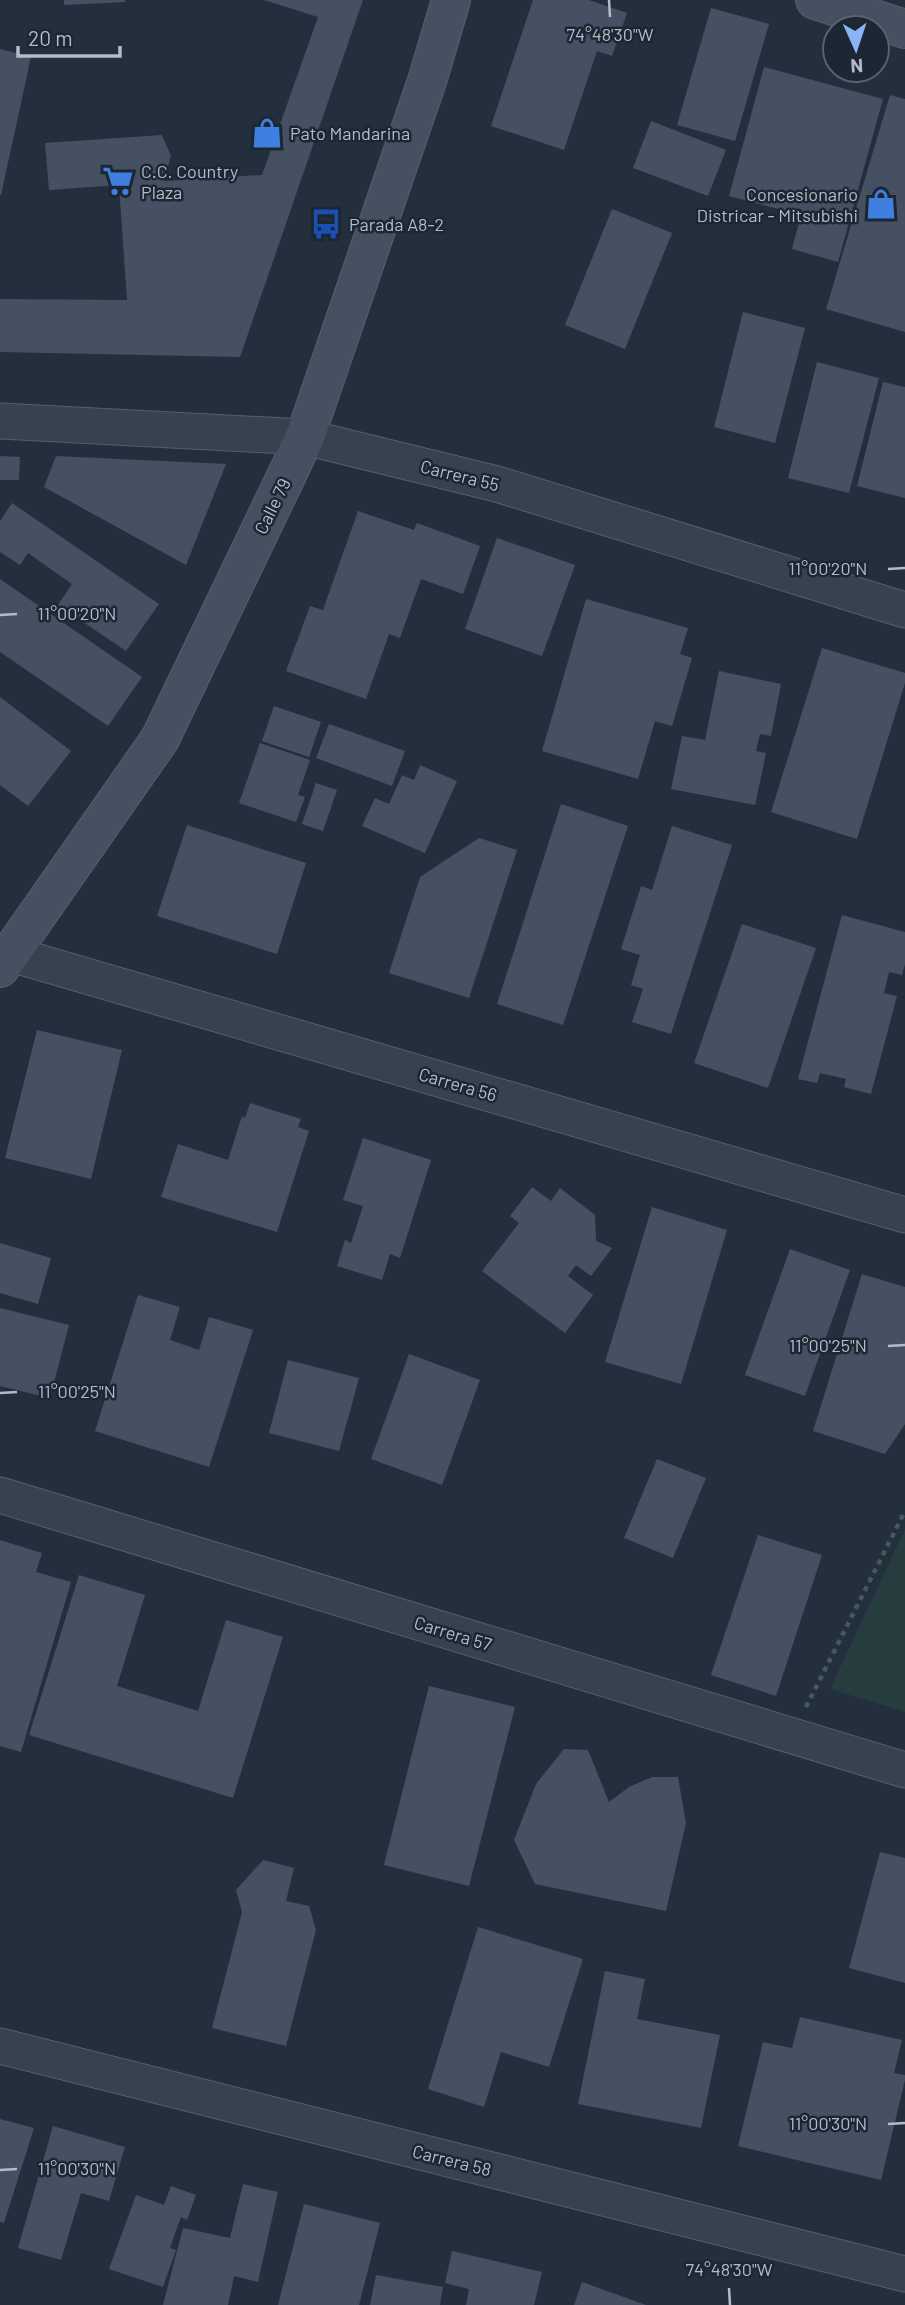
<svg xmlns="http://www.w3.org/2000/svg" width="905" height="2305" font-family="Barlow,sans-serif">
  <style>
    .green { fill: #263c3f }
    .building { fill: #455162 }
    .lines { fill: none; stroke-linecap: round; stroke-linejoin: round }
    .street-casing { stroke: #565f6c; stroke-width: 37 }
    .secondary-casing { stroke: #565f6c; stroke-width: 40 }
    .path { stroke: #44595c; stroke-width: 4.5; stroke-dasharray: 5 5; stroke-linecap: butt }
    .street { stroke: #38414e; stroke-width: 35 }
    .secondary { stroke: #465061; stroke-width: 38 }
    .ticks { fill: none; stroke: #b4bcc9; stroke-width: 2.5 }
    .labels { text-anchor: middle; dominant-baseline: central; stroke-width: 5; stroke-linejoin: round; paint-order: stroke }
    .poi-label { font-size: 18px; fill: #b4bcc9; stroke: #1d2633; text-anchor: start }
    .street-label { font-size: 18px; fill: #b4bcc9; stroke: #1d2633 }
    .ticks-label { font-size: 18px; text-anchor: middle; fill: #b4bcc9; stroke: #1d2633; stroke-width: 5; stroke-linejoin: round; paint-order: stroke }
  </style>
  <rect width="100%" height="100%" fill="#242f3e"/>
  <path class="green" d="M905 1529V1712L830 1689Z"/>
  <g class="building">
    <path d="M64 0H125V2L64 5Z"/>
    <path d="M264 0H363L240 357 0 352V299L127 300 119 185 49 190 45 143 162 135 171 156 164 181 262 175 318 17Z"/>
    <path d="M533 0H589L627 13 612 56 597 51 564 150 491 126Z"/>
    <path d="M711 8 769 24 735 141 677 125Z"/>
    <path d="M0 49 31 57 1 195H0Z"/>
    <path d="M764 67 883 99 838 262 792 249 801 215 729 196Z"/>
    <path d="M890 95 905 99V332L826 309Z"/>
    <path d="M651 121 726 150 708 196 633 168Z"/>
    <path d="M612 209 672 233 625 349 565 325Z"/>
    <path d="M743 312 805 328 775 443 714 427Z"/>
    <path d="M817 362 879 378 849 493 788 478Z"/>
    <path d="M883 382 905 387V498L857 486Z"/>
    <path d="M0 456 20 457 19 480H0Z"/>
    <path d="M56 456 226 464 186 565 44 487Z"/>
    <path d="M12 503 159 604 126 651 58 605 72 584 28 553 20 565 0 552V521Z"/>
    <path d="M358 511 414 530 417 523 480 546 463 594 421 579 400 638 389 634 366 699 286 671 310 606 323 610Z"/>
    <path d="M497 538 575 565 542 656 465 629Z"/>
    <path d="M0 579 142 677 108 726 0 652Z"/>
    <path d="M586 599 688 628 680 654 692 658 672 726 655 721 638 779 542 751Z"/>
    <path d="M822 648 905 673V683L857 839 771 812Z"/>
    <path d="M719 671 781 684 771 736 760 734 756 751 766 753 755 805 671 789 682 736 705 740Z"/>
    <path d="M0 697 71 751 28 806 0 785Z"/>
    <path d="M274 706 321 722 309 757 262 741Z"/>
    <path d="M329 724 405 751 392 786 316 758Z"/>
    <path d="M260 743 310 760 298 795 305 797 296 822 239 803Z"/>
    <path d="M420 765 457 781 425 853 362 826 375 798 389 804 402 775 414 780Z"/>
    <path d="M316 783 337 790 323 831 302 824Z"/>
    <path d="M561 804 628 826 563 1025 497 1004Z"/>
    <path d="M187 825 306 863 277 954 157 916Z"/>
    <path d="M672 826 732 845 671 1034 632 1022 643 989 631 985 640 955 621 949 641 886 652 890Z"/>
    <path d="M479 838 517 850 469 998 389 973 420 877Z"/>
    <path d="M842 915 905 932V964L902 975 889 972 884 993 897 996 871 1094 844 1087 846 1079 820 1073 817 1083 798 1079Z"/>
    <path d="M742 924 816 948 768 1088 694 1063Z"/>
    <path d="M37 1030 122 1050 91 1179 5 1158Z"/>
    <path d="M250 1103 301 1119 298 1127 309 1131 277 1232 161 1197 178 1144 228 1160 242 1116 245 1118Z"/>
    <path d="M363 1138 431 1160 400 1258 390 1254 382 1280 337 1266 345 1240 351 1243 363 1206 343 1200Z"/>
    <path d="M532 1187 551 1201 560 1188 595 1215 596 1241 612 1248 591 1276 576 1265 568 1276 593 1295 565 1333 482 1271 519 1223 510 1216Z"/>
    <path d="M652 1207 727 1230 681 1384 605 1362Z"/>
    <path d="M0 1243 51 1258 38 1304 0 1293Z"/>
    <path d="M790 1249 850 1270 805 1396 745 1375Z"/>
    <path d="M862 1274 905 1287V1424L885 1454 813 1431Z"/>
    <path d="M138 1295 180 1307 170 1340 199 1350 209 1317 253 1330 209 1467 95 1431Z"/>
    <path d="M0 1308 69 1325 50 1398 0 1386Z"/>
    <path d="M409 1354 480 1380 442 1485 371 1459Z"/>
    <path d="M288 1360 359 1378 339 1451 269 1433Z"/>
    <path d="M657 1459 706 1478 673 1558 624 1538Z"/>
    <path d="M758 1535 822 1555 776 1696 711 1675Z"/>
    <path d="M0 1540 42 1553 36 1572 71 1582 21 1752 0 1746Z"/>
    <path d="M79 1575 145 1595 117 1686 198 1711 226 1620 283 1637 233 1798 29 1735Z"/>
    <path d="M429 1686 515 1707 469 1886 384 1865Z"/>
    <path d="M564 1749 588 1750 609 1802 629 1787 652 1777H678L686 1823 666 1911 535 1884 514 1840 536 1784Z"/>
    <path d="M880 1852 905 1858V1983L849 1968Z"/>
    <path d="M263 1860 294 1868 286 1901 309 1906 316 1930 286 2046 212 2028 242 1912 236 1890Z"/>
    <path d="M478 1927 583 1959 549 2067 501 2052 484 2107 428 2089Z"/>
    <path d="M605 1971 645 1979 637 2019 720 2035 701 2128 578 2104Z"/>
    <path d="M800 2017 902 2040 894 2073 905 2075V2080L881 2180 738 2146 763 2042 792 2048Z"/>
    <path d="M0 2119 34 2128 4 2223 0 2222Z"/>
    <path d="M53 2126 125 2147 109 2201 81 2193 61 2260 18 2248Z"/>
    <path d="M243 2184 278 2192 258 2282 234 2276 228 2305H163L183 2228 230 2238Z"/>
    <path d="M171 2186 196 2195 187 2220 181 2217 170 2248 176 2250 163 2287 109 2269 136 2195 164 2205Z"/>
    <path d="M304 2204 380 2223 359 2305H278Z"/>
    <path d="M452 2251 542 2272 534 2305H466L469 2289 445 2283Z"/>
    <path d="M376 2275 443 2287 440 2305H370Z"/>
    <path d="M582 2282 646 2305H574Z"/>
  </g>
  <g class="lines">
    <g class="street-casing">
      <g id="street">
        <path d="M0 421 305 437 497 484 905 610"/>
        <path d="M11 954 905 1215"/>
        <path d="M0 1495 905 1770"/>
        <path d="M0 2046 905 2274"/>
      </g>
    </g>
    <g class="secondary-casing">
      <g id="secondary">
        <path d="M815 0 905 29"/>
        <path d="M0 968 160 739 305 437 428 78 451 0"/>
      </g>
    </g>
    <path class="path" d="M806 1707 905 1511"/>
    <use href="#street" class="street"/>
    <use href="#secondary" class="secondary"/>
  </g>
  <path class="ticks" d="M609 0 610 17M888 569 905 568M0 615 17 614M888 1346 905 1345M0 1393 17 1392M888 2124 905 2123M0 2170 17 2169M729 2288 730 2305"/>
  <defs>
    <g id="shop-bare" transform="scale(2.415)"><path d="M-5-2.5h2.3a2.7 3.5 0 0 1 5.4 0H5L5.5 6h-11ZM-1.5-2.5h3a1.5 2.3 0 0 0-3 0Z" fill="#3f7fe0" stroke="#1d2633" stroke-width="2.5" paint-order="stroke"/></g>
    <g id="supermarket-bare" transform="scale(2.415)"><path d="M-6-5.5h2.5l.6 2H6L4.5 2H-2.5L-4.4-4H-6ZM-1.5 3.2a1.3 1.3 0 1 0 .1 0ZM3 3.2a1.3 1.3 0 1 0 .1 0Z" fill="#3f7fe0" stroke="#1d2633" stroke-width="2.5" paint-order="stroke"/></g>
    <g id="bus-bare" transform="scale(2.415)"><path d="M-5-6H5V4H4V6H2V4H-2V6H-4V4H-5ZM-3.5-4V0h7V-4ZM-3.5 1.2v1.5H-2V1.2ZM2 1.2v1.5H3.5V1.2Z" fill="#1a4fb4" stroke="#1d2633" stroke-width="2.5" paint-order="stroke"/></g>
  </defs>
  <g fill-rule="evenodd">
    <use href="#shop-bare" x="267" y="133"/>
    <use href="#supermarket-bare" x="118" y="181"/>
    <use href="#shop-bare" x="881" y="204"/>
    <use href="#bus-bare" x="326" y="224"/>
  </g>
  <g class="labels">
    <g class="poi-label">
      <text x="290" y="133">Pato Mandarina</text>
      <text x="141" y="171">C.C. Country<tspan x="141" dy="21">Plaza</tspan></text>
      <text x="858" y="194" text-anchor="end">Concesionario<tspan x="858" dy="21">Districar - Mitsubishi</tspan></text>
      <text x="349" y="224">Parada A8-2</text>
    </g>
    <g class="street-label">
      <text transform="translate(460 475) rotate(14)">Carrera 55</text>
      <text transform="translate(272 506) rotate(-64)">Calle 79</text>
      <text transform="translate(458 1084) rotate(16)">Carrera 56</text>
      <text transform="translate(453 1633) rotate(17)">Carrera 57</text>
      <text transform="translate(452 2160) rotate(14)">Carrera 58</text>
    </g>
  </g>
  <g class="ticks-label">
    <text x="610" y="41">74°48'30"W</text>
    <text x="828" y="575">11°00'20"N</text>
    <text x="77" y="620">11°00'20"N</text>
    <text x="828" y="1352">11°00'25"N</text>
    <text x="77" y="1398">11°00'25"N</text>
    <text x="828" y="2130">11°00'30"N</text>
    <text x="77" y="2175">11°00'30"N</text>
    <text x="729" y="2276">74°48'30"W</text>
  </g>
  <g transform="translate(856 49) rotate(177)"><circle r="33" fill="#1d2633" stroke="#59626f" stroke-width="2"/>
  <path d="M0-5L12 26L0 18L-12 26Z" fill="#8ab4f8"/>
  <text y="-10" font-size="19" font-weight="bold" text-anchor="middle" fill="#b4bcc9">N</text>
  </g>
  <path d="M18 46v10h102v-10" fill="none" stroke="#b4bcc9" stroke-width="3.5"/>
  <text x="28" y="46" font-size="21" fill="#b4bcc9" stroke="#1d2633" stroke-width="5" paint-order="stroke">20 m</text>
</svg>
